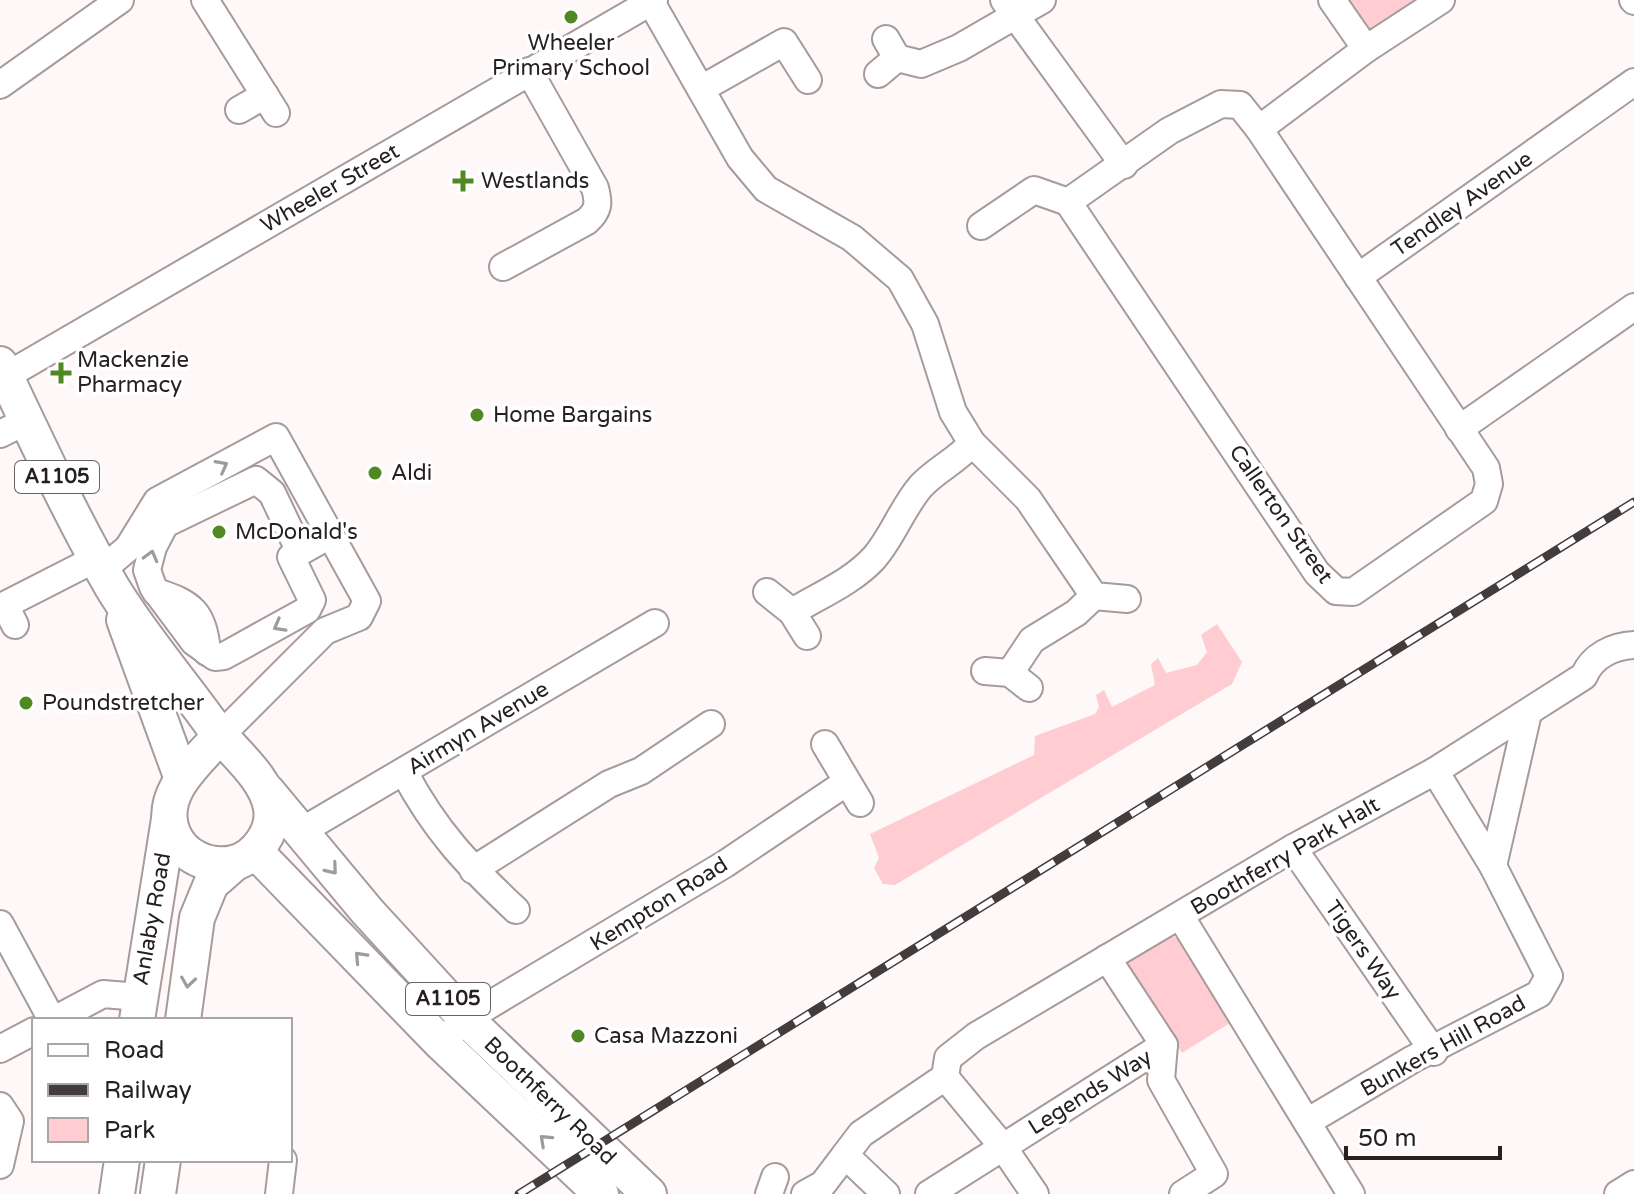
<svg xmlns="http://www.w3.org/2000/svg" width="1634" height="1194" font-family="'Varela Round',sans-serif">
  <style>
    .green { fill: #feccd1 }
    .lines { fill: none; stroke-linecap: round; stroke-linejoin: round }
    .minor-casing { stroke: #a79a9b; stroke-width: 30 }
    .major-casing { stroke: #a79a9b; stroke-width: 38 }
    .minor { stroke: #fff; stroke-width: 26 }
    .major { stroke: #fff; stroke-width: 34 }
    .rail-casing { stroke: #423c3d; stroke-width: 9 }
    .rail { stroke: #fff; stroke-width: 6; stroke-dasharray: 18; stroke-linecap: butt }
    .oneway { stroke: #9d9b9b }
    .poi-dot { fill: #508823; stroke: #fff; stroke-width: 3 }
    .labels { text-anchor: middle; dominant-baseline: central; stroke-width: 7; stroke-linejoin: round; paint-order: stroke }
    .shield { fill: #fff; stroke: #676364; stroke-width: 2 }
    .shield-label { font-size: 20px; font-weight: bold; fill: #262021 }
    .poi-label { font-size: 22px; fill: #262021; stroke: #fff; text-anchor: start }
    .street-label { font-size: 22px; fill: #262021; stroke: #fff }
  </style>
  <rect width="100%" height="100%" fill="#fef8f9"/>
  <g class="green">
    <path d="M1345 0H1417L1374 30H1367Z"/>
    <path d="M1217 624 1242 662 1232 684 895 885 883 884 874 868 879 858 870 834 1034 755 1035 736 1095 714 1099 707 1096 695 1104 690 1112 707 1155 685 1151 664 1158 658 1166 673 1197 665 1207 652 1201 635Z"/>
    <path d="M1167 934 1180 939 1233 1021 1182 1053 1129 968 1128 955Z"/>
  </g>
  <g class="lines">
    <g class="minor-casing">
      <g id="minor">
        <path d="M205 0 276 113"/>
        <path d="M1004 0 1124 165"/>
        <path d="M1332 0 1366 49 1441 0"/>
        <path d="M1633 0 1634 1"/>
        <path d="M651 2 740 158 766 189 852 238 900 279 925 324 953 412 972 443 1028 499 1094 596 1127 599"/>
        <path d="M886 39 897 58 921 64 959 48 1042 0"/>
        <path d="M878 74 897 58"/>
        <path d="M0 85 120 0"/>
        <path d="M701 89 784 42 808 80"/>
        <path d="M239 110 265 95"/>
        <path d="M1068 202 1169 131 1221 104 1240 105 1259 129 1366 49"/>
        <path d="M981 226 1034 190 1068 202 1317 573 1336 591 1353 592 1484 501 1489 484 1486 468 1259 129"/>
        <path d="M503 267 587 221C599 210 599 203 595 188L529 71"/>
        <path d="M1358 277 1634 82"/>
        <path d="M6 376 654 0"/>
        <path d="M1459 429 1634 307"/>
        <path d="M0 434 28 420"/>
        <path d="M300 552 272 493 256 480 165 524 153 547 147 570 153 587 194 642 215 657 224 656 307 610 312 600 291 557 330 535"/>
        <path d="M103 569 128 548 157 501 276 437 367 601 359 617 325 631 220 736"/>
        <path d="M156 592C192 603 204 613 207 652"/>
        <path d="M767 592 792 612 807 636"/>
        <path d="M792 612C820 595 852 582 874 558 893 536 902 508 921 486 937 469 958 460 972 443"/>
        <path d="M15 625 5 605 97 558"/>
        <path d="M985 671 1010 673 1029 688"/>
        <path d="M1010 673 1032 640 1076 613 1094 596"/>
        <path d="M825 744 860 803"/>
        <path d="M404 772C436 832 467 864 516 910"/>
        <path d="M300 832 655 623"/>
        <path d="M1293 848 1434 1052"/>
        <path d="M1493 866 1528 713"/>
        <path d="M473 870 609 784 641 771 711 724"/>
        <path d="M1181 917 1351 1194"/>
        <path d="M0 924 52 1020"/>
        <path d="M54 1020 103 994 139 997"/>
        <path d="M454 1030 466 1019 725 864 847 782"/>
        <path d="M1164 1045 1161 1080 1214 1174 1183 1194"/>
        <path d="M0 1049 34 1031"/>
        <path d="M945 1077 1003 1147 1035 1194"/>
        <path d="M0 1106 10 1121 0 1165"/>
        <path d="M1307 1122 1413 1059 1539 994 1549 976 1493 866 1435 771"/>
        <path d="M279 1194 283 1160"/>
        <path d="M769 1194 775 1177"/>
        <path d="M805 1194 823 1184 845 1155"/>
        <path d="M886 1194 845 1155 861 1134 945 1077 948 1058 976 1036 1293 848 1435 771 1584 676C1592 656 1613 646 1634 645"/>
        <path d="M929 1194 1164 1045 1107 958"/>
        <path d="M1618 1194 1634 1184"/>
      </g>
    </g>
    <g class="major-casing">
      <g id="major">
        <path d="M0 364C35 438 71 516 112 587 141 635 179 679 212 725 230 750 266 776 271 808 275 831 256 858 233 863 209 868 183 857 173 833 157 794 197 762 220 736"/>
        <path d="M124 620 182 779"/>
        <path d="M267 791 367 911 466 1019 649 1194"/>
        <path d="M255 851 441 1043 601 1194"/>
        <path d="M137 1020 169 819"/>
        <path d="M183 1020 197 918 211 884 235 863"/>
        <path d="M117 1194 122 1160"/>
        <path d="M158 1194 163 1160"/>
      </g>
    </g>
    <use href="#minor" class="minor"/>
    <use href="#major" class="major"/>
    <g class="rail-casing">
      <path id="rail" d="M519 1194 1634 502"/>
    </g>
    <use href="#rail" class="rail"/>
  </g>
  <defs><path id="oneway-chevron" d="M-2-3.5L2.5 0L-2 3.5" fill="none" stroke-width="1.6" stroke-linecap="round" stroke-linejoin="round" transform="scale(2)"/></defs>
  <g class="oneway">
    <use href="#oneway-chevron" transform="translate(222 466) rotate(-28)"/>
    <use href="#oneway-chevron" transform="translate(151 556) rotate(-75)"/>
    <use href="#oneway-chevron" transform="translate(279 626) rotate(151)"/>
    <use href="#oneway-chevron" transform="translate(332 869) rotate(50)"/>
    <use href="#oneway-chevron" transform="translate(360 957) rotate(-133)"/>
    <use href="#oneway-chevron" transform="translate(188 982) rotate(98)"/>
    <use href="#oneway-chevron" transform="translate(545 1140) rotate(-137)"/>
  </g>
  <g class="poi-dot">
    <circle cx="571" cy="17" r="8"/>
    <path d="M459 169h8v8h8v8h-8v8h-8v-8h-8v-8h8z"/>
    <path d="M57 361h8v8h8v8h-8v8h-8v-8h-8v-8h8z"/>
    <circle cx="477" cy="415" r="8"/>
    <circle cx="375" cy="473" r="8"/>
    <circle cx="219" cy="532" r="8"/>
    <circle cx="26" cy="703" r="8"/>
    <circle cx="578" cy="1036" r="8"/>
  </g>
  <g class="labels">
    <g class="shield">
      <rect x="15" y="461" width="84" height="32" rx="6"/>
      <rect x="406" y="983" width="84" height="32" rx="6"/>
    </g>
    <g class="shield-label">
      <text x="57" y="477">A1105</text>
      <text x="448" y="999">A1105</text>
    </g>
    <g class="poi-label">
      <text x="571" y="43" text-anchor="middle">Wheeler<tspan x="571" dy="25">Primary School</tspan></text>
      <text x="481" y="181">Westlands</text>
      <text x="77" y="360">Mackenzie<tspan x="77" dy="25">Pharmacy</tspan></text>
      <text x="493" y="415">Home Bargains</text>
      <text x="391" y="473">Aldi</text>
      <text x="235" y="532">McDonald's</text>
      <text x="42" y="703">Poundstretcher</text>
      <text x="594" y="1036">Casa Mazzoni</text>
    </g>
    <g class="street-label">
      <text transform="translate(330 188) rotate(-30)">Wheeler Street</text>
      <text transform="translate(1462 204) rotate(-35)">Tendley Avenue</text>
      <text transform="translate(1281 514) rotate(55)">Callerton Street</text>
      <text transform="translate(478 728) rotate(-31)">Airmyn Avenue</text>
      <text transform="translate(1285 856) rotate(-30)">Boothferry Park Halt</text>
      <text transform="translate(659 904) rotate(-32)">Kempton Road</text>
      <text transform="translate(152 919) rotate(-80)">Anlaby Road</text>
      <text transform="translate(1363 950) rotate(55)">Tigers Way</text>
      <text transform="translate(1443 1046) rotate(-29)">Bunkers Hill Road</text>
      <text transform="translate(1090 1092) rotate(-32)">Legends Way</text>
      <text transform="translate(550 1101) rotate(44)">Boothferry Road</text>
    </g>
  </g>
  <rect x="32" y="1018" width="260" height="144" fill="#ffffff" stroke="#a8a6a6" stroke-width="2"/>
  <rect x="48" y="1044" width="40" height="12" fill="#ffffff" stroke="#a8a6a6" stroke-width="2"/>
  <text x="104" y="1058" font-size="24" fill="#262021">Road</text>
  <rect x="48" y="1084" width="40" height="12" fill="#423c3d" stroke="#a8a6a6" stroke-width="2"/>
  <text x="104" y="1098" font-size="24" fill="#262021">Railway</text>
  <rect x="48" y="1118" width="40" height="24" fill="#feccd1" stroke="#a8a6a6" stroke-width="2"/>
  <text x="104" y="1138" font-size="24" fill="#262021">Park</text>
  <path d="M1346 1146v12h154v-12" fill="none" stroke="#262021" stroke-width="4"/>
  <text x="1358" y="1146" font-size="24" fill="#262021" stroke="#ffffff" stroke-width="6" paint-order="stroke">50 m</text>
</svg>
